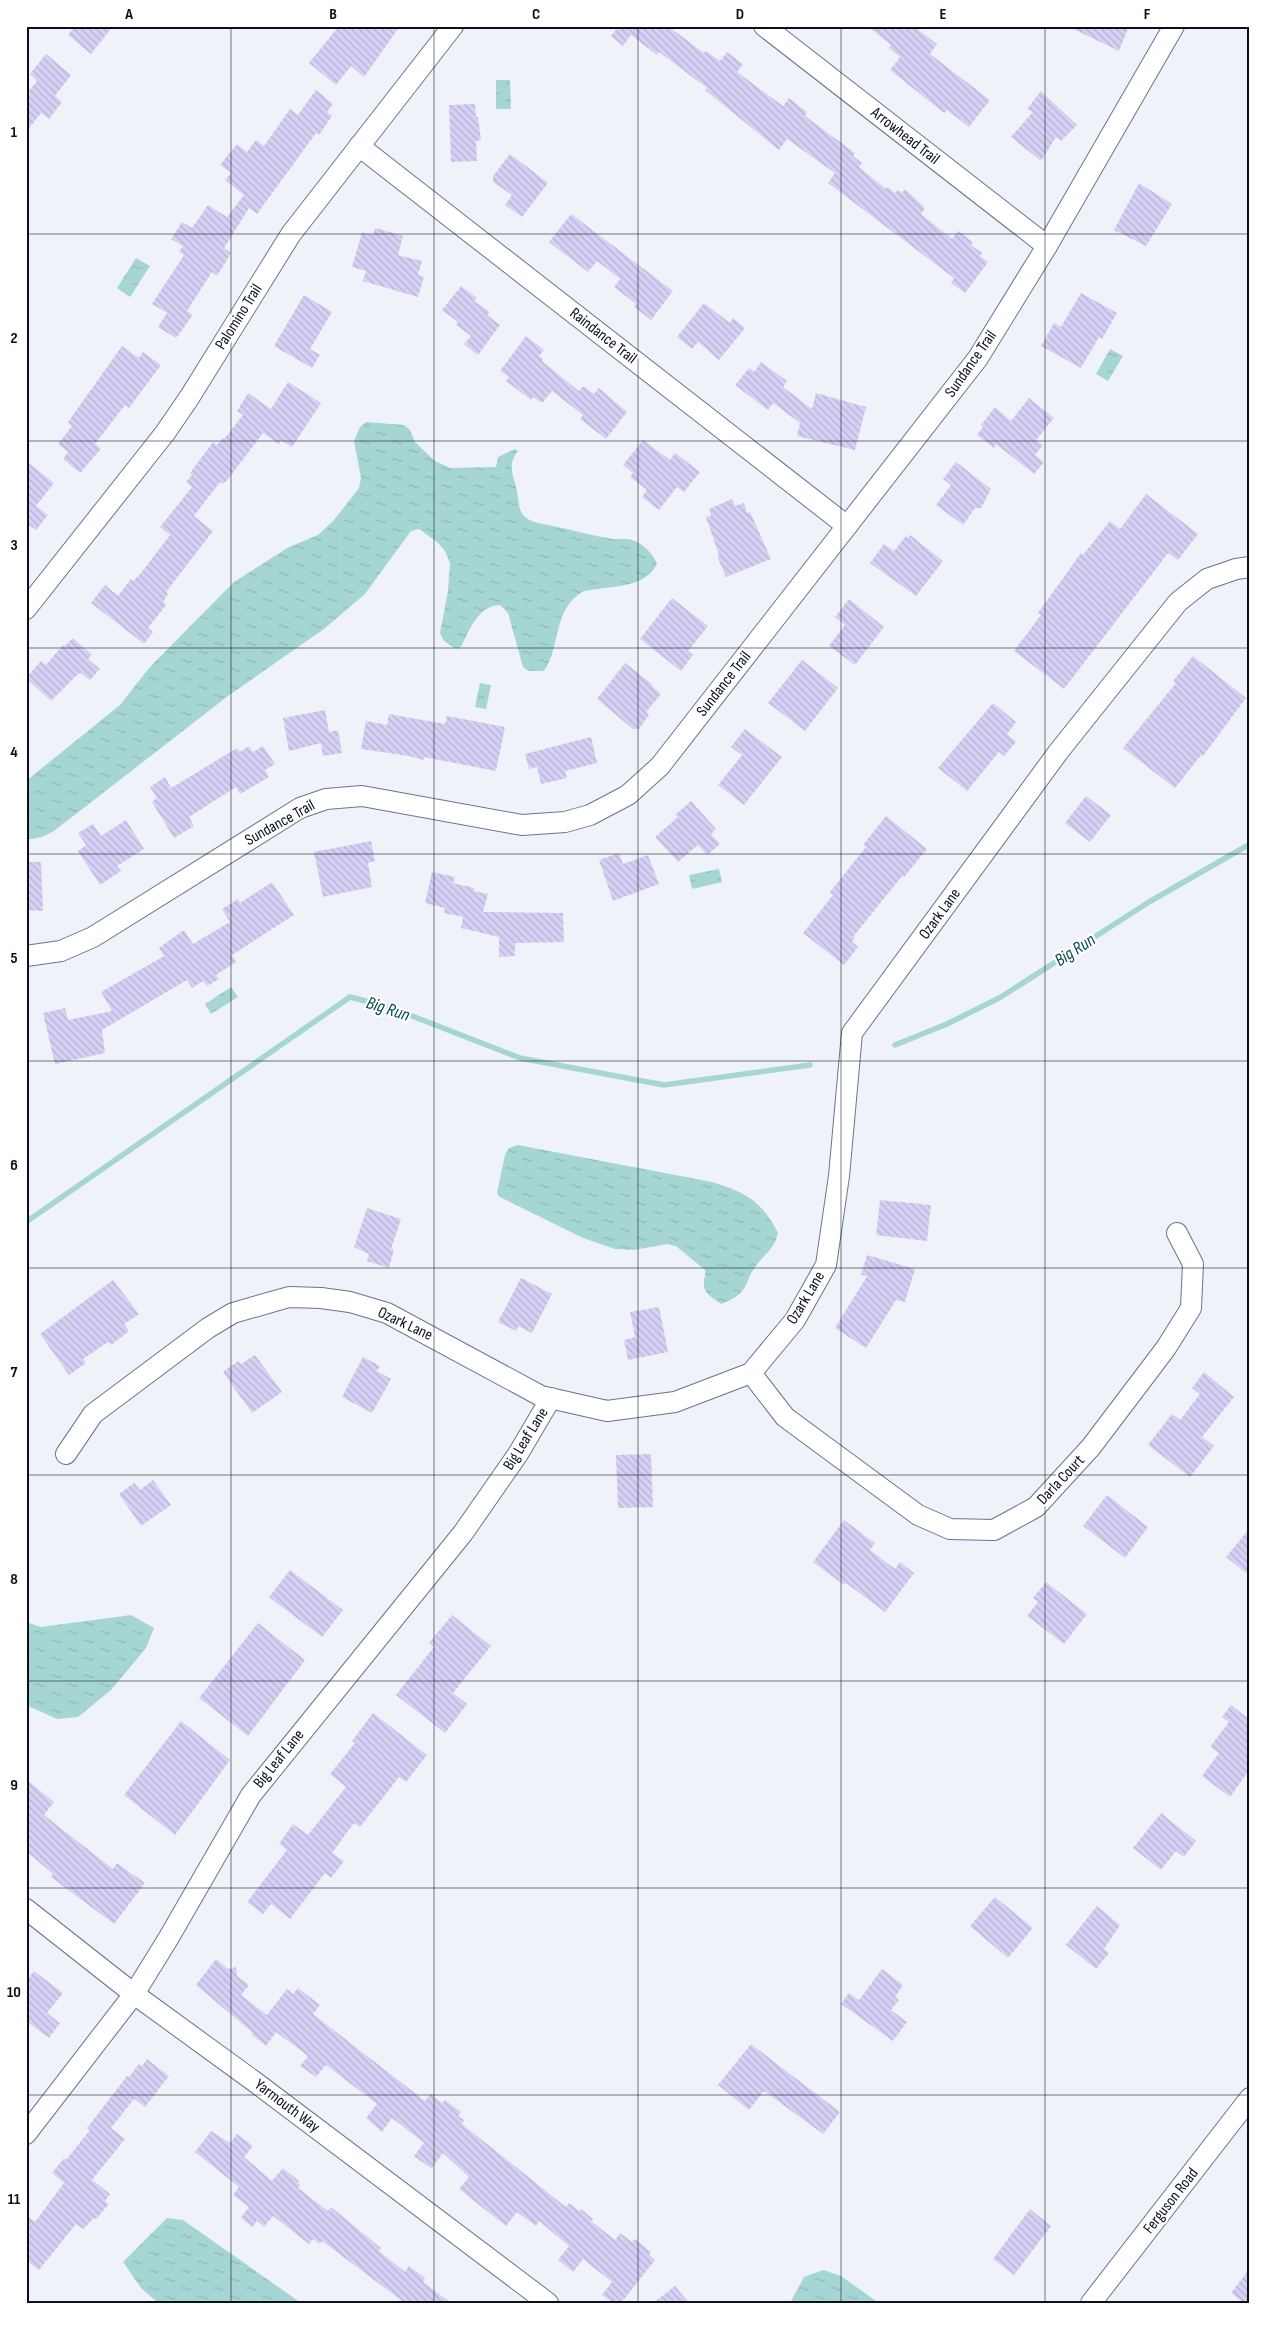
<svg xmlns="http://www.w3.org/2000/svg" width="1276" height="2329" font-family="'Sofia Sans Condensed',sans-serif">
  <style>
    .water { fill: url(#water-ripples) }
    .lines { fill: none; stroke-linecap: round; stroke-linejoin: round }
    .stream { stroke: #a5d6d4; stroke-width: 5.5 }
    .building { fill: url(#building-back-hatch) }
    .street-casing { stroke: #647692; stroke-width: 22 }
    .street { stroke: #fff; stroke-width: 20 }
    .grid { fill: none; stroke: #09101b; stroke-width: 1; stroke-opacity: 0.55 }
    .labels { text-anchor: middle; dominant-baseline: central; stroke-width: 4.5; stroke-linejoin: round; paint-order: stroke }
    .street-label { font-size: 16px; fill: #09101b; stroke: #fff }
    .water-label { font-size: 18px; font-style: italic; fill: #004a4a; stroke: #fff }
    .neatline { fill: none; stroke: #09101b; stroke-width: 2 }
    .grid-label { font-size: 16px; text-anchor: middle; font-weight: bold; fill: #09101b }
  </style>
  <defs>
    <pattern id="water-ripples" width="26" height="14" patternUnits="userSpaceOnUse" patternTransform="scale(1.25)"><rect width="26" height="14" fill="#a5d6d4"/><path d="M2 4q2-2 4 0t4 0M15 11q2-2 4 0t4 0" fill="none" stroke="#8db7b5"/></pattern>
    <pattern id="building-back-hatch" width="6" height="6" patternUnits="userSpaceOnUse" patternTransform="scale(1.25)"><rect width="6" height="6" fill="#d6d0f5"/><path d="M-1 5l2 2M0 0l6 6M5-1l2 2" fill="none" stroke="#b6b2d1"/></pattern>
  </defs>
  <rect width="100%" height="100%" fill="#eff3f9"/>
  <g class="water">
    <path d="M496 80H510L511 109H496Z"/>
    <path d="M136 258 150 266 130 297 117 288Z"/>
    <path d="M1110 349 1123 356 1108 381 1096 374Z"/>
    <path d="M366 422 404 425 410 430 415 442 435 461 450 468 496 467 498 457 515 449 518 451C508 464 512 472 516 487 519 496 517 508 524 516 531 523 544 524 553 526 573 530 593 536 613 539 620 539 627 538 632 540 644 544 651 552 657 563 648 586 618 586 597 589 592 590 586 590 582 592 552 611 561 647 544 671H529L523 667 508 613 500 605C478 606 470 629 461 647L456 649 444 641 440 633 448 591 450 563 445 551 437 542 419 529 411 531 365 594 324 629 228 696 54 831 42 837 26 840V781L120 705 149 668 234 582 289 547 318 535 334 520 359 488 361 478 354 441 360 427Z"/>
    <path d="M480 683 491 685 486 709 475 707Z"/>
    <path d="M719 869 722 882 692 889 689 875Z"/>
    <path d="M231 987 238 997 211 1014 205 1004Z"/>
    <path d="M518 1145 712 1182C745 1192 762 1201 778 1233 775 1247 768 1251 759 1262 742 1281 753 1292 721 1304 713 1299 702 1292 704 1282 704 1277 706 1275 705 1270L676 1246 667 1244 634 1250 615 1249 583 1238 500 1197 497 1193 505 1155 509 1148Z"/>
    <path d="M131 1615 154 1628 146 1648 111 1690 78 1717 57 1719 26 1705V1622L41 1627Z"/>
    <path d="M167 2218 183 2220 301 2303H158L141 2288 123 2262Z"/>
    <path d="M823 2270 841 2276 879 2303H790L804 2277Z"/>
  </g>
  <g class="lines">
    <g class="stream">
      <path d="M895 1045 947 1024 1001 997 1149 902 1250 844"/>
      <path d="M26 1222 350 997 389 1007 520 1058 664 1085 810 1065"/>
    </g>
  </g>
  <g class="building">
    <path d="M75 26H113L91 54 68 35Z"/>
    <path d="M339 26H400L364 77 351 66 336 85 309 63Z"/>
    <path d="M619 26H668L704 53 706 51 720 61 727 52 743 64 737 72 783 106 789 98 807 112 805 116 855 153 853 156 862 163 859 167 886 189 888 187 895 193 898 190 902 193 905 189 925 208 921 214 952 239 958 231 973 242 971 245 982 253 980 256 988 262 965 293 951 283 954 278 828 183 835 173 787 139 779 150 705 90 707 88 659 52 657 55 631 35 623 46 611 36Z"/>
    <path d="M867 26H914L937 44 930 54 990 100 969 127 947 110 944 113 890 70 900 57 889 48 891 45Z"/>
    <path d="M1067 26H1129L1119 51Z"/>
    <path d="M46 54 71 75 55 96 62 102 49 119 41 113 26 132V94L37 81 30 74Z"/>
    <path d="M316 90 333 104 327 112 332 116 319 135 316 133 257 214 249 208 224 248 231 253 217 276 212 272 187 311 193 315 176 338 158 327 167 313 152 304 184 255 179 252 183 246 171 239 182 222 192 228 208 205 227 217 244 195 225 180 231 173 220 165 237 144 247 152 256 140 264 146 290 109 298 115Z"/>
    <path d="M1041 91 1077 125 1061 141 1056 137 1041 161 1011 137 1033 112 1027 109Z"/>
    <path d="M475 104 476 117H478L481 140 476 141 477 161 451 162 449 105Z"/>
    <path d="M510 154 548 183 522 217 505 205 512 195 493 182V176Z"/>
    <path d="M1139 183 1172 204 1146 246 1114 230Z"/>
    <path d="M571 214 673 291 651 320 634 307 636 304 614 287 620 279 597 261 588 272 549 242Z"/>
    <path d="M375 228 403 236 398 255 422 261 418 275 424 277 418 297 363 281 366 271 352 267 362 232 373 235Z"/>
    <path d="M461 286 477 298 474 301 490 312 487 315 500 325 478 355 464 344 471 336 456 325 458 322 442 310Z"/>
    <path d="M1081 293 1117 313 1102 339 1099 337 1081 368 1041 346 1054 323 1061 327Z"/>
    <path d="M304 295 332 312 310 349 320 355 312 368 274 346Z"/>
    <path d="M704 303 730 323 733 318 745 328 719 360 698 342 692 349 677 337Z"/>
    <path d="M526 336 544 350 539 356 543 359 542 361 579 391 582 387H585L594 394 599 388 627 412 606 439 580 419 583 415 552 391 542 403 533 397 531 400 506 381 509 377 500 371Z"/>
    <path d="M122 346 139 358 143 352 161 365 129 408 125 405 95 444 101 449 80 473 63 459 68 452 58 444 72 426 68 422Z"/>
    <path d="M761 362 787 381 783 387 812 409 816 393 866 407 855 450 797 436 800 423 773 403 768 410 735 385 749 368 754 372Z"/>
    <path d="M288 382 321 403 292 447 281 440 279 444 263 433 229 478 223 484 220 482 194 516 213 531 166 592 168 594 163 602 166 605 148 628 153 632 144 644 91 603 105 585 118 596 131 579 133 581 141 573 170 535 160 527 192 487 186 482 192 475 190 473 213 442 217 445 223 438 224 439 243 415 237 411 248 393 271 409Z"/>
    <path d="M1029 398 1054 418 1036 440 1043 445 1035 455 1044 462 1034 474 996 444 994 448 977 435 983 427 981 425 995 407 1011 421Z"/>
    <path d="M643 440 670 460 675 453 700 472 684 492 677 487 659 510 642 497 647 490 630 477 633 473 623 465Z"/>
    <path d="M26 461 54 483 36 506 48 515 36 530 26 523Z"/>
    <path d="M956 462 991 489 981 508H975L963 525 936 505 951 485 943 479Z"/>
    <path d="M1146 494 1198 534 1178 560 1168 553 1064 689 1014 651 1041 615 1038 613 1081 553 1083 555 1110 521 1120 529Z"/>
    <path d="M732 499 735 506 744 503 747 513 750 512 771 559 726 577 717 556 719 555 706 517 711 516 709 509Z"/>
    <path d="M910 535 943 561 916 596 870 563 884 544 894 551 906 536 908 538Z"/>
    <path d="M672 598 708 626 688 651 693 655 681 671 640 639Z"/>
    <path d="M849 599 884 627 855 665 829 646 845 625 835 617Z"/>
    <path d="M73 638 92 655 88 659 100 669 90 680 81 673 78 674 51 701 26 678 41 661 46 665 63 645 65 646Z"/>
    <path d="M1193 656 1246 698 1203 756 1201 755 1175 788 1123 748 1176 683 1173 681Z"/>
    <path d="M802 660 838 688 805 731 768 703Z"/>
    <path d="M625 663 652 684V686L661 694 646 712 649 715 639 729H633L597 699Z"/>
    <path d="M993 703 1016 722 1007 734 1016 742 1004 756 999 752 967 791 938 768Z"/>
    <path d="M325 710 329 732 338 730 342 753 323 756 321 743 289 751 283 718Z"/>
    <path d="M389 714 445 724 447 716 505 727 496 771 424 757V760L409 756 361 749 366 721 387 725Z"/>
    <path d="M745 729 782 757 744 805 718 785 742 755 731 747Z"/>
    <path d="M591 737 597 763 565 771 567 778 541 784 537 767 529 769 525 754Z"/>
    <path d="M249 746 253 752 263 746 275 764 265 770 269 777 240 794 236 787 189 817 194 826 174 838 152 802 157 798 150 787 165 777 171 788 237 748 240 752Z"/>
    <path d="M1086 796 1111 815 1090 842 1065 823Z"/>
    <path d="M691 801 716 829 711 834 720 844 707 855 698 845 678 862 655 837 678 817 675 815Z"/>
    <path d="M886 816 927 849 904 877 902 876 853 937 855 938 852 942 858 947 844 965 803 933 833 895 830 892 866 847 863 845Z"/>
    <path d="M126 820 144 849 117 866 121 871 100 885 78 851 86 845 78 833 93 824 101 836Z"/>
    <path d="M371 841 375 861 368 863 372 887 323 897 314 852Z"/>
    <path d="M619 853 623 864 648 855 659 884 613 901 599 860Z"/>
    <path d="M26 862H41L43 911 26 910Z"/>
    <path d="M432 872 455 877 453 883 475 888 474 891 488 894 483 912 563 913 564 942 515 943V956L499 957V937L461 928 463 917 444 913 445 908 425 903Z"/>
    <path d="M272 882 294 915 232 955 236 962 216 975 219 979 207 986 203 981 192 988 187 980 102 1030 105 1053 55 1064 43 1013 65 1008 68 1020 112 1011 101 992 164 956 159 948 184 930 193 944 230 922 222 909 238 899 240 903Z"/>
    <path d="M880 1200 931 1205 927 1241 876 1235Z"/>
    <path d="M367 1208 401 1219 391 1249 394 1250 389 1268 367 1261 369 1254 354 1247Z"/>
    <path d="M867 1255 915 1269 905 1302 896 1300 866 1348 835 1328 867 1276 861 1275Z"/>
    <path d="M521 1278 552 1294 532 1333 518 1326 516 1331 498 1322Z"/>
    <path d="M113 1280 139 1314 124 1324 129 1331 111 1345 108 1342 83 1359 86 1363 69 1375 40 1334Z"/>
    <path d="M659 1307 668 1352 628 1360 624 1340 635 1337 630 1312Z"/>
    <path d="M255 1355 282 1392 252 1413 223 1372 238 1361 241 1364Z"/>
    <path d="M363 1357 380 1366 377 1371 391 1379 372 1413 342 1397Z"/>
    <path d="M1204 1372 1234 1397 1202 1437 1214 1446 1190 1477 1148 1445 1172 1414 1180 1420 1200 1394 1192 1388Z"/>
    <path d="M651 1454 653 1507 618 1508 616 1455Z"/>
    <path d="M153 1480 171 1505 141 1526 119 1494 134 1483 140 1490Z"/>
    <path d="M1107 1495 1148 1527 1125 1558 1083 1526Z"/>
    <path d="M844 1520 875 1543 870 1550 895 1569 900 1562 914 1573 885 1612 846 1583 844 1585 813 1562Z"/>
    <path d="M1250 1528V1576L1226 1557Z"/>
    <path d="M290 1570 343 1610 322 1637 269 1597Z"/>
    <path d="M1046 1582 1087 1614 1064 1644 1027 1616 1038 1602 1033 1598Z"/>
    <path d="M452 1615 491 1646 453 1693 467 1704 445 1733 396 1695 434 1647 429 1643Z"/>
    <path d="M258 1623 305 1660 248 1736 199 1698Z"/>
    <path d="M1231 1705 1250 1720V1769L1230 1797 1202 1776 1219 1753 1210 1747 1229 1722 1222 1717Z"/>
    <path d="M373 1713 427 1755 406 1782 399 1777 360 1827 354 1823 332 1853 344 1861 331 1878 325 1873 290 1919 271 1904 263 1914 247 1902 287 1850 279 1844 293 1824 308 1835 346 1787 330 1774 355 1743 352 1741Z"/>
    <path d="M181 1721 230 1760 175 1835 124 1795Z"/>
    <path d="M26 1779 54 1802 44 1815 113 1869 117 1863 145 1883 114 1924 51 1877 53 1874 26 1851Z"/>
    <path d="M1161 1813 1196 1841 1184 1857 1176 1851 1161 1870 1133 1848Z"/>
    <path d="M995 1897 1033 1928 1008 1958 970 1926Z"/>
    <path d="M1097 1906 1120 1925 1104 1949 1109 1953 1096 1969 1066 1945Z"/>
    <path d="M216 1959 228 1969 236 1967 237 1976 249 1985 241 1995 267 2015 287 1989 293 1994 298 1988 320 2005 313 2014 425 2101 431 2094 442 2103 445 2100 461 2112 458 2116 464 2120 462 2124 566 2207 569 2203 579 2211 581 2209 593 2219 591 2221 615 2240 620 2233 632 2242 635 2239 651 2252 649 2255 655 2260 621 2303H613L602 2295 612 2282 583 2259 573 2272 558 2260 569 2246 539 2221 536 2226 517 2212 506 2226 459 2189 469 2177 443 2153 432 2168 429 2167 414 2156 424 2143 392 2118 382 2132 366 2118 377 2104 326 2065 316 2077 300 2066 308 2056 276 2032 266 2046 251 2034 253 2033 247 2028 196 1985Z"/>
    <path d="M882 1969 903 1985 895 1997 899 2000 891 2010 907 2022 893 2041 841 2004 849 1993 859 2000Z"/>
    <path d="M34 1971 63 1993 47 2013 60 2023 49 2038 26 2021V1981Z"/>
    <path d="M751 2044 840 2112 823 2134 764 2091 749 2110 718 2085Z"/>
    <path d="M147 2059 169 2076 145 2107 134 2099 111 2128 125 2139 92 2180 110 2194 105 2201 109 2204 96 2219 94 2218 83 2229 76 2224 39 2270 26 2260V2215L35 2222 64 2183 52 2173 64 2158 66 2160 90 2130 87 2128 127 2076 129 2077 139 2064 142 2066Z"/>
    <path d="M211 2131 230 2143 237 2134 253 2146 244 2157 272 2181 283 2168 299 2181 298 2183 300 2185 298 2188 328 2211 331 2207 381 2248 379 2251 405 2272 409 2266 425 2278 423 2282 451 2303H405L322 2241 320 2244 313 2239 309 2244 273 2216 264 2227 257 2221 252 2227 241 2218 249 2207 233 2195 239 2187 195 2152Z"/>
    <path d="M1030 2209 1051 2226 1014 2275 993 2259Z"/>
    <path d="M1250 2268V2303H1244L1231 2293Z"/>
    <path d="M675 2286 689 2303H653Z"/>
  </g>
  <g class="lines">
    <g class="street-casing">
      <g id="street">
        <path d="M764 26 1047 246"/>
        <path d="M359 146 847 526"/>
        <path d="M26 609 165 433 189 398 291 234 453 26"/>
        <path d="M26 956 61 951 93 937 300 808 326 799 362 796 522 825 565 822 590 815 628 795 660 766 978 358 1047 246 1174 26"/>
        <path d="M751 1373 785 1417 918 1515 950 1529 994 1530 1036 1507 1091 1447 1166 1348 1191 1308 1193 1264 1177 1233"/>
        <path d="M66 1454 93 1414 208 1328 233 1313 289 1297 321 1298 350 1302 387 1313 541 1396 607 1411 675 1402 751 1373 795 1320 826 1265 839 1176 852 1033 1059 751 1178 602 1207 579 1236 569 1250 567"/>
        <path d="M26 1909 134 1994 255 2082 548 2303"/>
        <path d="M26 2134 134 1994 168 1939 251 1795 463 1533 518 1454 551 1398"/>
        <path d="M1091 2303 1250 2098"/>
      </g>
    </g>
    <use href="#street" class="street"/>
  </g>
  <path class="grid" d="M231 26V2303M434 26V2303M638 26V2303M841 26V2303M1045 26V2303M26 234H1250M26 441H1250M26 648H1250M26 854H1250M26 1061H1250M26 1268H1250M26 1475H1250M26 1681H1250M26 1888H1250M26 2095H1250"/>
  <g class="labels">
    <g class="street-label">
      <text transform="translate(905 136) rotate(38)">Arrowhead Trail</text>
      <text transform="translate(239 317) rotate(-58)">Palomino Trail</text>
      <text transform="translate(603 336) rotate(38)">Raindance Trail</text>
      <text transform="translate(971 364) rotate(-55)">Sundance Trail</text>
      <text transform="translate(724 684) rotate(-52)">Sundance Trail</text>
      <text transform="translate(280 823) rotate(-29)">Sundance Trail</text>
      <text transform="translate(940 914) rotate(-54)">Ozark Lane</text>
      <text transform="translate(806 1298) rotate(-59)">Ozark Lane</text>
      <text transform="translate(405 1324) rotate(25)">Ozark Lane</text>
      <text transform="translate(526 1439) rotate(-58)">Big Leaf Lane</text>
      <text transform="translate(1061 1480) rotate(-47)">Darla Court</text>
      <text transform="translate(279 1759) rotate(-51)">Big Leaf Lane</text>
      <text transform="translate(287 2106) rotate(37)">Yarmouth Way</text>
      <text transform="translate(1171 2201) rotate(-52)">Ferguson Road</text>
    </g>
    <g class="water-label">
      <text transform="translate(1075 950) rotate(-33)">Big Run</text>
      <text transform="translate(388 1009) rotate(18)">Big Run</text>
    </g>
  </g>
  <rect width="1276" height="2329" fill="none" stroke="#ffffff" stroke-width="55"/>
  <rect x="28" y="28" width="1220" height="2274" class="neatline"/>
  <g class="grid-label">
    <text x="129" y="19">A</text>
    <text x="333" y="19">B</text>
    <text x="536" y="19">C</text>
    <text x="740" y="19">D</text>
    <text x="943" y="19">E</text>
    <text x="1147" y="19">F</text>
    <text x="14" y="137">1</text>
    <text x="14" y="343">2</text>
    <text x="14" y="550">3</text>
    <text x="14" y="757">4</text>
    <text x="14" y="963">5</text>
    <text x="14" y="1170">6</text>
    <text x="14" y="1377">7</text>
    <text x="14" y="1584">8</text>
    <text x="14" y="1790">9</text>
    <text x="14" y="1997">10</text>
    <text x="14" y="2204">11</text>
  </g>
</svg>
